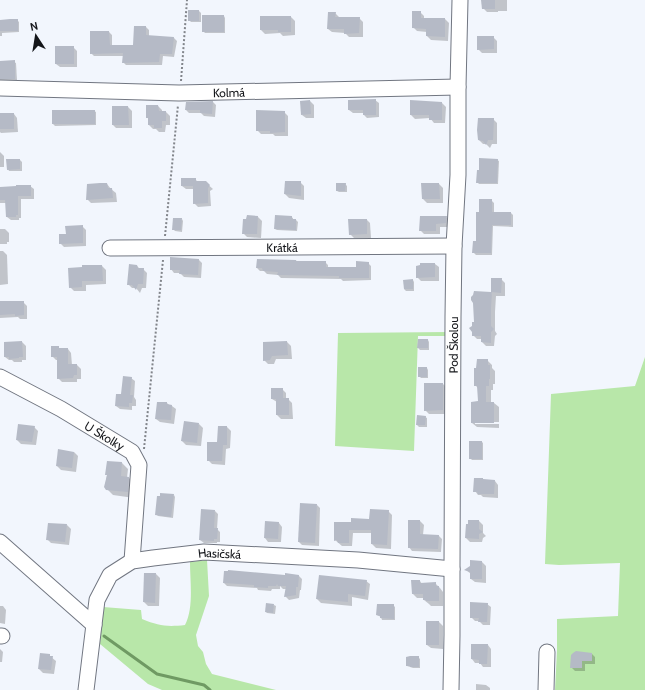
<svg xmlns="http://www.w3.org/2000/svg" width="645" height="690" font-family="Cabin,sans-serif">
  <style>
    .green { fill: #b8e7a9 }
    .shadow { fill: #0003 }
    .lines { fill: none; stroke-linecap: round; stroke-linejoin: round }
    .stream { stroke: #6f9a63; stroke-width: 3 }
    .building { fill: #b5bac6 }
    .minor-casing { stroke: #717681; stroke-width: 17 }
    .path { stroke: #82858b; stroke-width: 2; stroke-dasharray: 2 2; stroke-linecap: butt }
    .minor { stroke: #fff; stroke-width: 15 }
    .labels { text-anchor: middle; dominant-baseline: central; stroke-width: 4; stroke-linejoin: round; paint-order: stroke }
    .street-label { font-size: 12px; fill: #14161a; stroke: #f2f6fd }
  </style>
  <rect width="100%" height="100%" fill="#f2f6fd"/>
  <g class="green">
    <path d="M449 332V336H418L414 451 335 446 338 333Z"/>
    <path d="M645 357V690H555L557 650V619L618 616 620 563 559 565 545 564 551 394 635 386Z"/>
    <path d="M207 560 209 596 196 635 198 646 203 652 206 664 212 674 276 690H162L148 684 100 644 103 607 141 610 142 619C159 626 167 627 185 625 194 608 190 581 190 562Z"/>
  </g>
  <g class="shadow">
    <path d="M483 0H507V11H498V12H487L483 8Z"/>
    <path d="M199 11 201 13V22H191L189 20Z"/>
    <path d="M420 12 424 16V19H445L449 23 448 41 431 40 427 36V32L417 31 413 27Z"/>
    <path d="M335 13 339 17V18H359L363 22V37H349L345 33 332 32 328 29Z"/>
    <path d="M224 16 225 18V33H205L203 31Z"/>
    <path d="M291 17 295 21V35L283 36 280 33 265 34 261 30Z"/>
    <path d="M17 20 19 22V32L2 33V36H0V21Z"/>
    <path d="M146 27 149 30V36L174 38 177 41 174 57 163 56 162 65H126L123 62 124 56H94L91 53 109 32 112 35V46H134Z"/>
    <path d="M493 37 497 41V53H482L478 49Z"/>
    <path d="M73 47 77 51V67H60L56 64Z"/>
    <path d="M0 62H14L16 63 17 80 0 81Z"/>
    <path d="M349 100H375L379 103V117L367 118 364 115V113H353L349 110Z"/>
    <path d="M310 101 314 105V118H306L302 115Z"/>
    <path d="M213 102 216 105 215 117 204 116 201 113H189L186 110V103Z"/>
    <path d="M442 103 446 107 445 123H434L430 118 415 119 411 115Z"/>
    <path d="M158 106 162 110V112H166L170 116V125H166L165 132H159L156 129H153L149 125V120L147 117Z"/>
    <path d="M113 107H128L132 111V128H116L112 124Z"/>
    <path d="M94 111 96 112V125L55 126 53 124Z"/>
    <path d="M284 112 288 116V136H275L273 134H261L257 130Z"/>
    <path d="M0 114H14L17 118 18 132 1 133 0 132Z"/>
    <path d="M493 119 497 123V144H492L490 148 486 144H483L479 140Z"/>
    <path d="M0 152 4 156V167H0Z"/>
    <path d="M20 160 22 162V171H9L8 169Z"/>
    <path d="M497 160 499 161 498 184H479L477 182Z"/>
    <path d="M182 179H195L198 182H205L213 189 210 191 211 206 198 207 194 203V189H186L182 186Z"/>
    <path d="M300 182 304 186V200L289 198 285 194Z"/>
    <path d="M107 184 111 189 116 193 117 202 91 203 87 199Z"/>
    <path d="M345 184 347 186V192H339L337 191Z"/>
    <path d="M422 184H439L443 188V203H427L423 199Z"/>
    <path d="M30 186 34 189V199H21V218H19V220H11L7 217 6 203H0V188Z"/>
    <path d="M491 200 494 203V213H511L513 215V227L493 226 492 255H476L473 252 477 242 480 213Z"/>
    <path d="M258 217 262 221 261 238 247 237 243 233Z"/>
    <path d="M291 217 293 218V220H296L298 222 297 231 277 230 275 229Z"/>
    <path d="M446 217 450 221V227H440V234H424L420 230Z"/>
    <path d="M182 219 183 221 182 232 175 231 173 229Z"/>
    <path d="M367 220 370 223 371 238H354L350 234Z"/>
    <path d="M82 226 86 230V246L64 247 60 243 67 235Z"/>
    <path d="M0 229H5L9 233V242H7V244H0Z"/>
    <path d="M0 251H3L7 255 8 284 0 285Z"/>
    <path d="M199 260 202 263 201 278 184 277 180 273H174L171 269Z"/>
    <path d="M296 260 297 262H325L328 265V268H357L368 263 371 266V280L343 281 341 279 281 278 278 275 267 274 264 271H260L257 268Z"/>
    <path d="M435 264 439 267V281H421L417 277Z"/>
    <path d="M83 266H102L106 270V284L86 285V291H74L70 287 83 268Z"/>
    <path d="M137 266 140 269H143L147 273 146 288H142L140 293 136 288H132L128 284Z"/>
    <path d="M492 279H501L505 283V296H496L495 312V331L497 334 495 336 494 346H486L482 342V339H477L473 335 475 323 492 293Z"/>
    <path d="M413 280 414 282V291H406L404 289V281Z"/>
    <path d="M0 301 23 302 27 306V319H20L18 317 0 318Z"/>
    <path d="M428 340 429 342V350H420L418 348Z"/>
    <path d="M22 342 26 346V360H22V362H14L12 360H9L5 357Z"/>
    <path d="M287 342 291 346 292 359H276L274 364H268L264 360Z"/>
    <path d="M58 347 60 349H68L71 353 72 365H77L81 369V379H77V382H62L58 378V360H56L52 356Z"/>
    <path d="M487 360 492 365V368L495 371V384H493V390H491V403H494L499 407V422H475V424H499V428L477 427 472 423 479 402V389L475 385Z"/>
    <path d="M427 368 428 370V378H421L419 376Z"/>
    <path d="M131 378 135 381 134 397 136 400V406H132V410L120 409 116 406Z"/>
    <path d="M425 384H443L447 388 446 414H429L425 410Z"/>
    <path d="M282 389 286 393V399H288L292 403 293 419H281L277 415V402L272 399Z"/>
    <path d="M167 403 169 405 172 406 176 409 174 424 160 422 156 419Z"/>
    <path d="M425 417 427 418V427H419L417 425Z"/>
    <path d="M199 424 203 428 201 446 186 445 182 441Z"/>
    <path d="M34 427 38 431 36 445 21 444 17 440Z"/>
    <path d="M227 427 231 431 230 448 226 449 225 465 212 464 208 460Z"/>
    <path d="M482 442 483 443V460H472L470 458Z"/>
    <path d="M74 452 78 456 76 472 61 470 57 466Z"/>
    <path d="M108 462 122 463 128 469 127 478H129L135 484 134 498 113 495 105 487 107 475Z"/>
    <path d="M495 481 498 485V498L483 497 481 495H478L475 491Z"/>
    <path d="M174 495 175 497 173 518 158 516 156 514Z"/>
    <path d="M317 505 320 508 319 546 302 545 299 542Z"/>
    <path d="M215 511 218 514 217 529 220 532V542H217V543H204L200 540Z"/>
    <path d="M388 511 392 515 391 549 376 548 372 544V533H353L352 546H342L335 540 352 523 370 520Z"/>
    <path d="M420 521 424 525 423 535 439 536 442 539 441 552 412 551 409 547Z"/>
    <path d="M479 521 483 525V533L486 536 483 538 482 542H470L466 538Z"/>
    <path d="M279 523 282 527 281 542H268L265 538Z"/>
    <path d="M67 525 71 529 69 545 51 543 47 539Z"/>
    <path d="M471 561 482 562 486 566V583L475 582 471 579V574L466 570 471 567Z"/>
    <path d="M156 574 160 578 159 606H148L144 602Z"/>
    <path d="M286 576H299L302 579 301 590H300L299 598 289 600 285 596 286 589H283L280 586V589H272L271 591 258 590 257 588 227 586 224 583Z"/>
    <path d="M366 581 370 584 368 600 352 597V606L321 603 317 599Z"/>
    <path d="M420 581 422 584 435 583 440 588 443 592V606H431L429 604 424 600V598H417L413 594Z"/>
    <path d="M487 604 491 607 490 625H483L479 621H475L471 617Z"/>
    <path d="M274 605 276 606 275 614 267 613 266 612Z"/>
    <path d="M393 605 395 607V620H382L381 617 377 615Z"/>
    <path d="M0 606H3L6 610 5 624 0 623Z"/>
    <path d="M439 622 443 626V649L431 648 427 645Z"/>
    <path d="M488 645 491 649V667H483L480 663H475L472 659Z"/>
    <path d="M0 649 3 652 2 662H0Z"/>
    <path d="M592 654 595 657V664H585V671H575L571 667Z"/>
    <path d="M51 657 56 661 54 674 43 673 39 669Z"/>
    <path d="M418 657 420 659V668H413L407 666Z"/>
    <path d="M476 684 486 685 490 688V690H476Z"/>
  </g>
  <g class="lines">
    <path class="stream" d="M104 636 157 674 204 685 210 690"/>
  </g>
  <g class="building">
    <path d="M481 0H495V9H482Z"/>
    <rect x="188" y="10" width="11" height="11"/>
    <path d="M412 11H421V18H445V37L426 36V29L412 28Z"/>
    <path d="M328 12H336L335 17H360L359 33 344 34V29H327Z"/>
    <rect x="202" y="15" width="22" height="17"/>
    <path d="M260 16H291V32H278V30H260Z"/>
    <path d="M10 19H18V31H0V20Z"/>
    <path d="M134 26H146V35L174 37 172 54H160L159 62 122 63 123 53 90 54V31H109L110 45H133Z"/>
    <path d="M477 36H494V49L477 50Z"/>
    <rect x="55" y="46" width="19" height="18"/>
    <path d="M15 60V79H0V61Z"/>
    <path d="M376 99V115H363V110H348V100Z"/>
    <path d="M310 100 311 114 301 115 300 101Z"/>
    <path d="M410 100 442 102V120H429V115H410Z"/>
    <path d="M213 101 212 114 200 113V110H185L186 102Z"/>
    <path d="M146 105H158L159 111H166V121H162V128H154V125H148V118H146Z"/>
    <path d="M112 106H128L129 125H112Z"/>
    <rect x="52" y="110" width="43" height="14"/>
    <path d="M256 110 285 111V132L270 133V131H256Z"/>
    <rect x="0" y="113" width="14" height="16"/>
    <path d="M478 118H494L493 140H488L486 145 483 141 478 140 477 130Z"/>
    <path d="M479 158 498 159 497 183H476L477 170H479Z"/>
    <path d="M6 159H20V169L7 170Z"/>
    <path d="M181 178H196V181H206L210 185 208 188V203L193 204V186H181Z"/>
    <path d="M285 181H301V196L284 194Z"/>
    <path d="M100 183H107L108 188H112L113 198 86 200 87 184Z"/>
    <path d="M336 183H346L345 191H336Z"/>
    <path d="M421 183H439L440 199H422Z"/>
    <path d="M16 185H31V196H18V215H16V217H6L5 200H0V187L16 186Z"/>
    <path d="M479 199H492V212H511V225H492L491 253H472L473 241H476V212H479Z"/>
    <path d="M247 215 258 216 257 234H242L243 219H246Z"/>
    <path d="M275 215 292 216V219H296V230L274 229Z"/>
    <path d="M420 216H447L446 223 436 224V231H419Z"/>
    <path d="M173 218H182L181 230H172Z"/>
    <path d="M348 219H367V234L349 235Z"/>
    <path d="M83 225V243L59 244V234H66L65 226Z"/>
    <path d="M170 257 199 259 198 275 179 274 180 270H170Z"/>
    <path d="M257 259 296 260V261H326V267H356V261L369 262V278H339V276L277 275 278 272 263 271 262 268H256Z"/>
    <path d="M420 263H435V277L416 278V266L420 265Z"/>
    <path d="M129 264 137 265 138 268H144L143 284H138L136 290 132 285H127Z"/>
    <path d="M82 265H102L103 281H82V287L69 288 68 268 82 267Z"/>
    <path d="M491 278H502L501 293 492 292 491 307V326L494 329 491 332V343L481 342V336H472V332L469 328 472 326V322H474L473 303 471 300V297L473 295 474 291 491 292Z"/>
    <path d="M413 279V289H404L403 280Z"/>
    <path d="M0 301H24V315L15 316V314L0 315Z"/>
    <path d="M418 339H428V348H417Z"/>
    <path d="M22 341 23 357H19V358L9 359V357H4V342Z"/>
    <path d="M287 341 288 355 272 356 270 360 263 361V342Z"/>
    <path d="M51 346H59V348H68V364H77V375H74L73 378 57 379V357H51Z"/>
    <path d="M477 359H488V365H490V379H489V386H486V402H494V423H471V402L478 401 477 386H474V368H476Z"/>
    <rect x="418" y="367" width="9" height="10"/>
    <path d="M123 376 132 377 130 395H133L132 403H129V407L115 406 116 394H121Z"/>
    <path d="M424 383H443V410L424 411Z"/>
    <path d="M271 388H283V398H289V415H276V399H271Z"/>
    <path d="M157 402H167V404L172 405 171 420 155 419Z"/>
    <path d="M417 415 426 416 425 425H416Z"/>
    <path d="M184 421 199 423 197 443 181 441Z"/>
    <path d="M18 424 35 426 32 442 16 440Z"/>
    <path d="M218 426H227V445H223L222 461H207V442H217Z"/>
    <rect x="469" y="441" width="13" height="18"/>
    <path d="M58 449 74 452 72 468 56 466Z"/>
    <path d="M107 461 122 462 121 476 129 477 128 492 106 490 104 487 107 475H105Z"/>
    <path d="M474 478H483V479L495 480 494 494H478L477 492H473Z"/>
    <path d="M160 493 174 494 171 517 155 515 157 496H160Z"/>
    <path d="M300 503 317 504 315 543 298 542Z"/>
    <path d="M201 509 215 510 214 528H218L217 539H214V541L199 540Z"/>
    <path d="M370 509 389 510 387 545 371 544V530H349V543H338L337 540 334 541V522H351V518L369 519Z"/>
    <path d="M408 520H420V534L439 535 438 549 408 548Z"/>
    <path d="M468 520H479V529L483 532 479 534V539L465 538 466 524H468Z"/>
    <path d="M265 521 279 522 278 539 264 538Z"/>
    <path d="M48 523 67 524 65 542 46 540Z"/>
    <path d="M470 560 482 561V579H470V572L464 570 470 566Z"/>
    <path d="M228 570 285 575V573L299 575 298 587H296V595L284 597 286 586H278L277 584 276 586H268V588L254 587V585L223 583 224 571H228Z"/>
    <path d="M144 573H156L155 603 143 602Z"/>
    <path d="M319 575 367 580 365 596 348 594V602L316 599Z"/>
    <path d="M411 580H420V583L436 582V586H439V601H426V600H423V594H412Z"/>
    <path d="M470 602 488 603 487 622H478L479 618H470Z"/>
    <path d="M266 603 274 604 273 613 265 612Z"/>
    <path d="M377 604H394V619L380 618V616L376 615Z"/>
    <rect x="426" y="621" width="13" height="24"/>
    <path d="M471 644H488L487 664H479V660L471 659Z"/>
    <path d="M576 651 592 653V661H582V668H570L571 655 573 653Z"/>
    <path d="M40 653 50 654V656H53L51 670 38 669Z"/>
    <path d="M410 656H419V667H410V666H406V657Z"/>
  </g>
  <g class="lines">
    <g class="minor-casing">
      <g id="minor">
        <path id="s1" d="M0 88 179 93 458 87"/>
        <path id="s2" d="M110 248 454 246"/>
        <path id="s3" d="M0 377 61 409 132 452 139 465 132 561"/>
        <path d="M0 542 94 625"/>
        <path d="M0 636H2"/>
        <path id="s4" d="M86 690 97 600 110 575 132 561 153 558 204 552 358 560 452 569"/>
        <path id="s5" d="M451 690 452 635V569L453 317 454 246 458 175V87L460 0"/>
        <path d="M546 690 547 652"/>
      </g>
    </g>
    <g class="path">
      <path d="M181 81 187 0"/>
      <path d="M165 236 178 105"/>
      <path d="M144 449 163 260"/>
    </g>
    <use href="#minor" class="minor"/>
  </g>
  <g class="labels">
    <g class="street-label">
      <text stroke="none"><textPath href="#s1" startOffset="229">Kolmá</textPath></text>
      <text stroke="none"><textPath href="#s2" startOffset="172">Krátká</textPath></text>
      <text stroke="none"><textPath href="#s5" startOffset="345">Pod Školou</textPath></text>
      <text stroke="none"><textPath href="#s3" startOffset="120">U Školky</textPath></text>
      <text stroke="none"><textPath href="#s4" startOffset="233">Hasičská</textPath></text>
    </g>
  </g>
  <g transform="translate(36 36) rotate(348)" stroke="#f2f6fd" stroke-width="3" paint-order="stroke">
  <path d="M0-3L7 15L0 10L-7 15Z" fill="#14161a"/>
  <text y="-6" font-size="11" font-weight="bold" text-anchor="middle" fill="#14161a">N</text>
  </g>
</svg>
